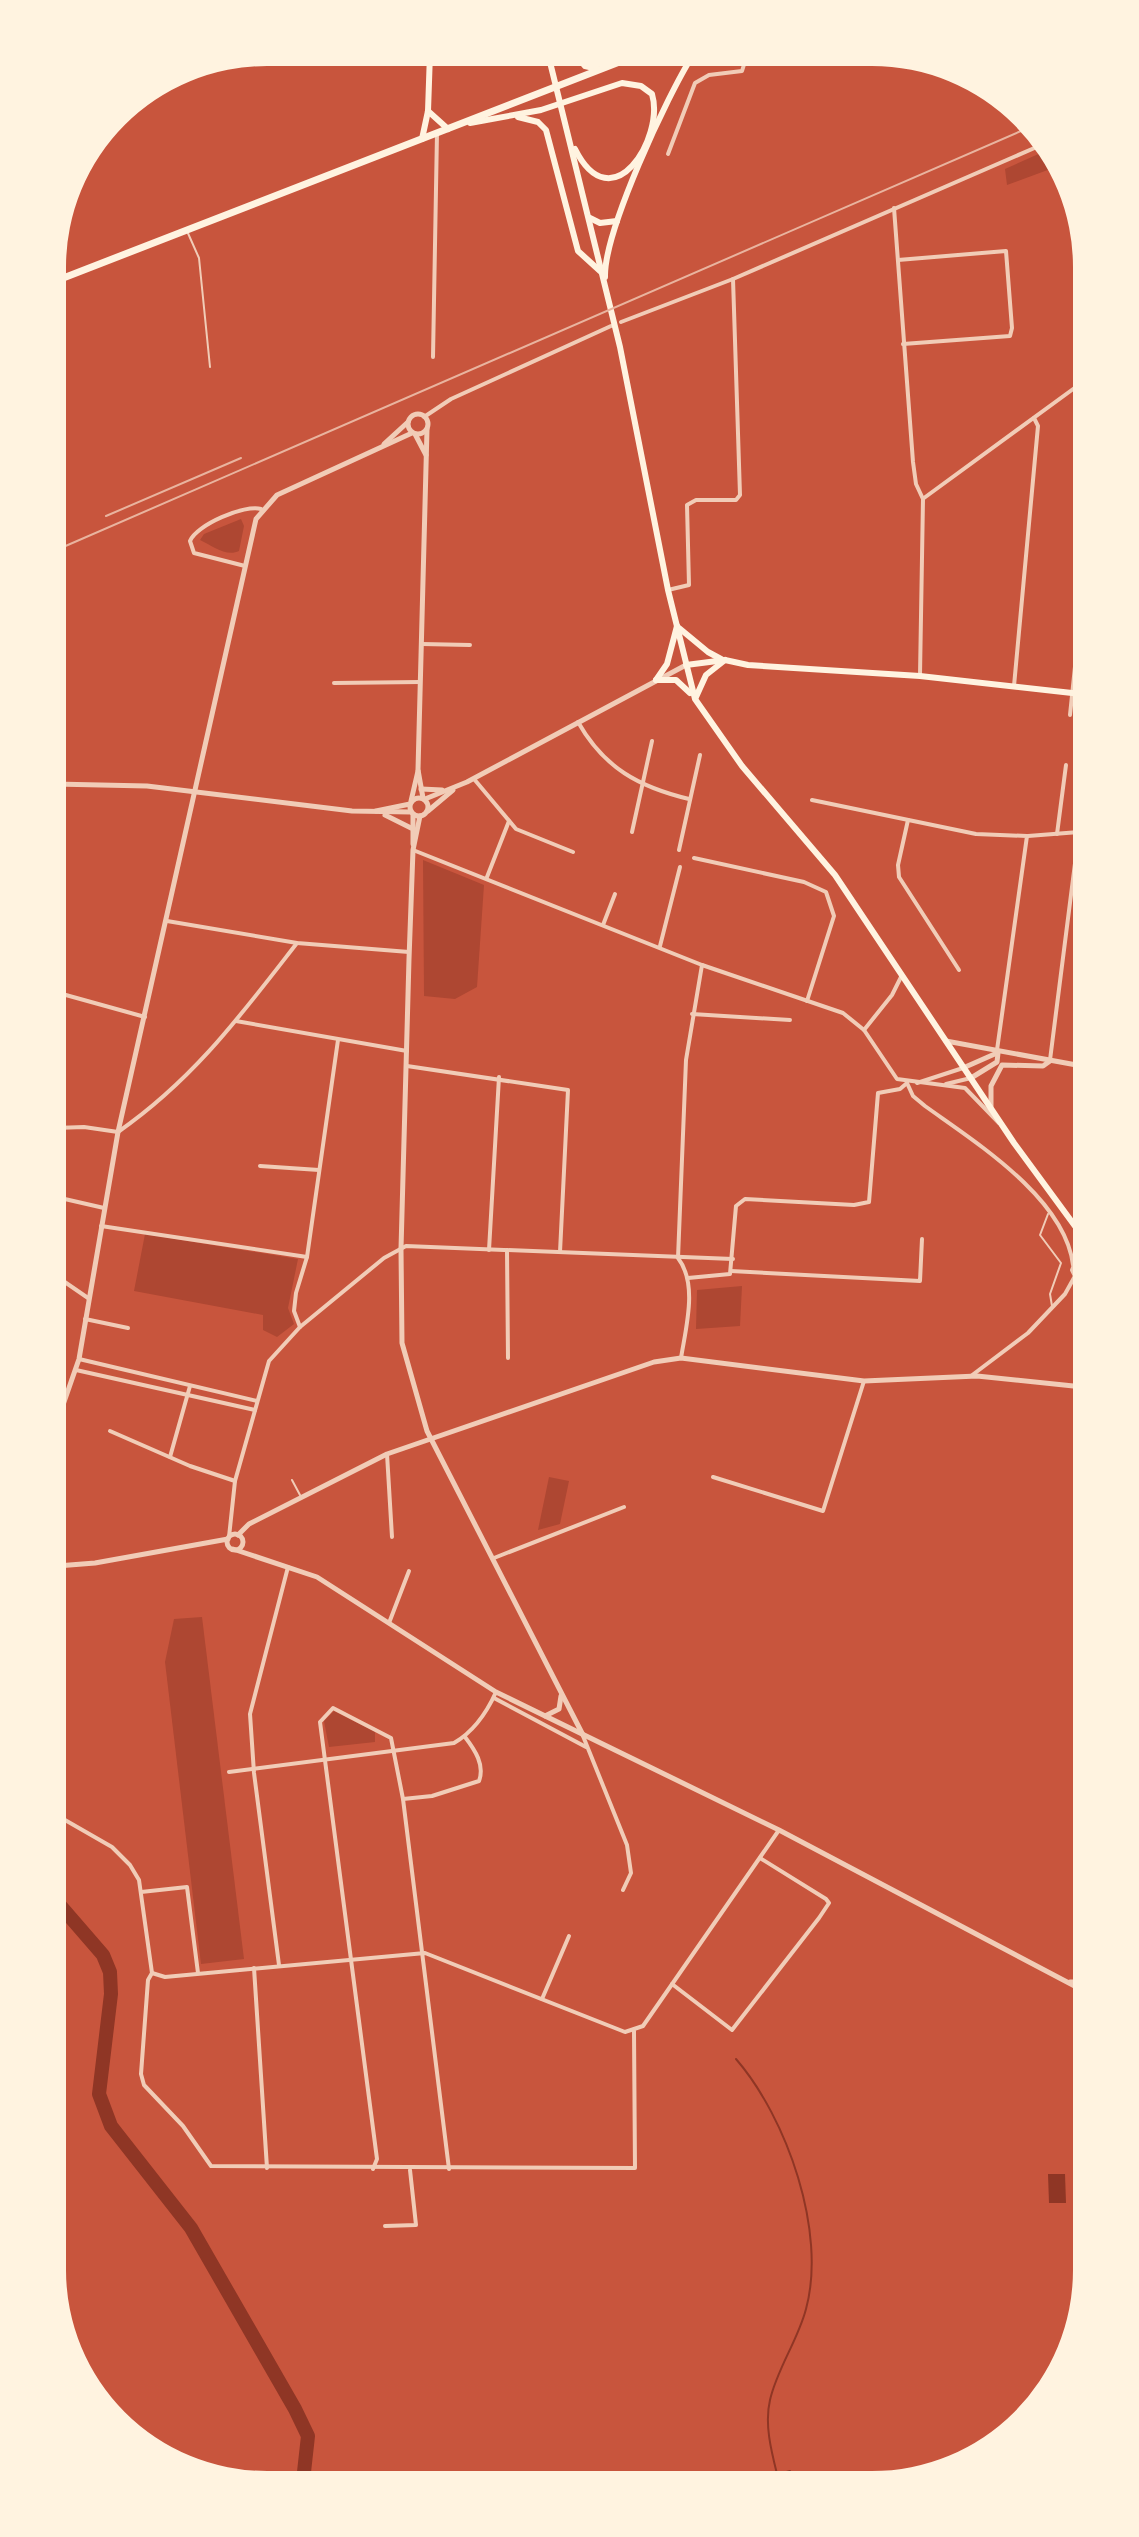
<svg xmlns="http://www.w3.org/2000/svg" width="1139" height="2537" font-family="Helvetica,sans-serif">
  <style>
    .green { fill: #ae4732 }
    .water { fill: #8f3625 }
    .lines { fill: none; stroke-linecap: round; stroke-linejoin: round }
    .stream { stroke: #8f3625; stroke-width: 2 }
    .river { stroke: #8f3625; stroke-width: 14 }
    .service { stroke: #f1ccb7; stroke-width: 2 }
    .minor { stroke: #f1ccb7; stroke-width: 4 }
    .tertiary { stroke: #f1ccb7; stroke-width: 5 }
    .secondary { stroke: #fff3e0; stroke-width: 6 }
    .primary { stroke: #fff3e0; stroke-width: 7 }
    .rail { stroke: #e9b49f; stroke-width: 2 }
  </style>
  <rect width="100%" height="100%" fill="#c8553d"/>
  <g class="green">
    <path d="M1043 152 1053 168 1007 185 1005 169Z"/>
    <path d="M241 519 244 526 239 551C226 557 213 546 200 540L204 534Z"/>
    <path d="M423 860 484 885 477 987 455 999 424 996Z"/>
    <path d="M145 1234 298 1259 288 1308 294 1324 277 1337 263 1330V1315L134 1291Z"/>
    <path d="M742 1286 740 1326 696 1329 697 1290Z"/>
    <path d="M549 1477 569 1481 560 1524 538 1530Z"/>
    <path d="M202 1617 244 1959 201 1964 165 1662 174 1619Z"/>
    <path d="M334 1711 375 1732V1742L329 1747 324 1721Z"/>
  </g>
  <path class="water" d="M1048 2174H1065L1066 2203H1049Z"/>
  <g class="lines">
    <g class="stream">
      <path d="M736 2059C787 2118 827 2232 806 2309 798 2340 777 2369 770 2400 764 2425 772 2454 778 2478"/>
      <path d="M779 2474 790 2471"/>
    </g>
    <path class="river" d="M58 1903 103 1955 110 1972 111 1994 99 2094 111 2126 191 2228 295 2409 308 2436 303 2481"/>
    <g class="service">
      <path d="M187 231 199 258 210 367"/>
      <path d="M1048 1214 1040 1235 1061 1263 1050 1294 1052 1306"/>
      <path d="M292 1480 300 1495"/>
    </g>
    <g class="minor">
      <path d="M668 154 695 83 709 75 742 71 747 55"/>
      <path d="M894 208 913 462 916 484 923 499 920 675"/>
      <path d="M898 260 1006 251 1012 328 1010 336 903 344"/>
      <path d="M621 322 733 279 1039 146"/>
      <path d="M433 357 437 133"/>
      <path d="M424 417 451 399 611 326"/>
      <path d="M924 498 1080 384"/>
      <path d="M245 566 194 553 190 541C196 525 245 504 261 509"/>
      <path d="M668 590 689 585 687 505 696 500H736L740 495 733 279"/>
      <path d="M422 644 470 645"/>
      <path d="M334 683 420 682"/>
      <path d="M1014 686 1038 426 1034 418"/>
      <path d="M1070 715 1081 609"/>
      <path d="M578 722C604 768 639 787 689 799"/>
      <path d="M474 779 516 829 573 852"/>
      <path d="M812 800 976 834 1027 836 997 1050"/>
      <path d="M908 820 898 865 899 877 959 970"/>
      <path d="M632 832 652 741"/>
      <path d="M1057 834 1066 765"/>
      <path d="M1028 836 1079 832"/>
      <path d="M413 850 702 965 843 1013 864 1030 897 1079 965 1088 999 1123"/>
      <path d="M679 850 700 755"/>
      <path d="M694 858 804 882 826 892 834 916 807 1001"/>
      <path d="M487 877 509 821"/>
      <path d="M167 921 297 943 409 952"/>
      <path d="M603 925 615 894"/>
      <path d="M660 946 680 867"/>
      <path d="M55 992 145 1017"/>
      <path d="M692 1014 790 1020"/>
      <path d="M236 1021 407 1051"/>
      <path d="M864 1030 892 995 901 977"/>
      <path d="M55 1059 63 994"/>
      <path d="M1050 1060 1079 832"/>
      <path d="M407 1066 568 1090 560 1252"/>
      <path d="M907 1083 913 1096 925 1106C975 1142 1065 1198 1073 1265"/>
      <path d="M917 1083 963 1068"/>
      <path d="M946 1084 971 1078"/>
      <path d="M55 1128 84 1127 118 1132C194 1079 241 1015 297 943"/>
      <path d="M260 1166 319 1170"/>
      <path d="M56 1197 104 1208"/>
      <path d="M101 1226 307 1257"/>
      <path d="M489 1250 499 1077"/>
      <path d="M507 1250 508 1358"/>
      <path d="M1083 1262 1075 1263 1072 1270 1075 1276 1083 1278"/>
      <path d="M731 1271 920 1281 922 1239"/>
      <path d="M56 1276 88 1298"/>
      <path d="M688 1278 730 1274 736 1206 745 1199 854 1205 869 1202 878 1093 900 1089 907 1083"/>
      <path d="M85 1319 128 1328"/>
      <path d="M300 1327 294 1311 296 1293 307 1257 338 1040"/>
      <path d="M681 1358C686 1327 698 1284 678 1258L686 1060 702 965"/>
      <path d="M79 1359 257 1401"/>
      <path d="M76 1370 255 1410"/>
      <path d="M971 1376 1028 1333 1065 1294 1075 1276"/>
      <path d="M110 1431 190 1466 235 1481"/>
      <path d="M387 1454 392 1537"/>
      <path d="M170 1457 190 1386"/>
      <path d="M713 1477 823 1511 864 1381"/>
      <path d="M229 1537 235 1481 269 1361 300 1327 384 1258 406 1246 733 1259"/>
      <path d="M494 1558 624 1507"/>
      <path d="M389 1623 409 1571"/>
      <path d="M494 1698 586 1747"/>
      <path d="M583 1736 627 1845 631 1873 623 1890"/>
      <path d="M229 1772 454 1743C473 1732 487 1712 496 1692"/>
      <path d="M403 1799 432 1796 479 1781C485 1765 475 1750 465 1737"/>
      <path d="M58 1816 112 1847 130 1865 139 1880 152 1973 148 1980 141 2074 144 2085 183 2126 211 2166 635 2168 634 2031"/>
      <path d="M141 1892 187 1887 198 1973"/>
      <path d="M279 1965 254 1773 250 1714 288 1567"/>
      <path d="M254 1968 267 2168"/>
      <path d="M152 1973 165 1977 425 1953 625 2032 643 2026 779 1830"/>
      <path d="M672 1984 732 2030 819 1918 829 1903 826 1899 760 1858"/>
      <path d="M542 1999 569 1936"/>
      <path d="M373 2169 377 2159 320 1722 333 1708 391 1738 403 1799 449 2169"/>
      <path d="M385 2226 416 2225 410 2170"/>
    </g>
    <g class="tertiary">
      <circle cx="418" cy="424" r="10"/>
      <path d="M415 434 426 455"/>
      <path d="M384 444 408 422"/>
      <path d="M54 784 147 786 352 811 411 812"/>
      <path d="M421 789 442 790"/>
      <circle cx="419" cy="807" r="9"/>
      <path d="M423 798 418 770 427 429"/>
      <path d="M425 799 467 782 686 665"/>
      <path d="M411 801 418 771"/>
      <path d="M376 811 410 804"/>
      <path d="M428 811 453 790"/>
      <path d="M413 814V844"/>
      <path d="M385 815 411 828"/>
      <path d="M420 816 413 850 409 959 401 1249 402 1343 427 1431 583 1735"/>
      <path d="M946 1041 1082 1066"/>
      <path d="M963 1068 997 1053"/>
      <path d="M971 1078 997 1062 998 1053"/>
      <path d="M991 1106V1086L1002 1065 1043 1066 1050 1061"/>
      <path d="M56 1425 79 1359 118 1132 256 519 277 495 412 433"/>
      <circle cx="235" cy="1542" r="8"/>
      <path d="M238 1535 249 1524 387 1454 654 1362 681 1358 864 1381 977 1376 1083 1387"/>
      <path d="M233 1549 317 1577 496 1692 779 1830 1086 1992"/>
      <path d="M57 1566 95 1563 228 1539"/>
      <path d="M545 1716 559 1709 561 1696"/>
      <path d="M1070 1982H1085"/>
    </g>
    <g class="secondary">
      <path d="M548 54 620 347 668 590 695 699 742 766 835 875 1014 1143 1083 1237"/>
      <path d="M575 54 585 66 598 69"/>
      <path d="M428 111 448 129"/>
      <path d="M518 117 538 122 546 130 578 251 600 271"/>
      <path d="M470 123 541 110 622 83 641 86 652 94C665 138 612 223 575 149"/>
      <path d="M422 139 428 111 430 53"/>
      <path d="M590 218 600 223 617 221"/>
      <path d="M605 277C604 231 667 96 693 55"/>
      <path d="M679 628 708 652 721 659"/>
      <path d="M686 665 725 660 748 665 920 676 1081 694"/>
      <path d="M656 680 667 664 677 626"/>
      <path d="M656 680H676L690 693"/>
      <path d="M696 697 706 675 725 660"/>
    </g>
    <path class="primary" d="M53 282 640 54"/>
    <g class="rail">
      <path d="M106 516 241 458"/>
      <path d="M54 551 1028 128"/>
    </g>
  </g>
  <path d="M0 0H1139V2537H0ZM267 66H872A201 201 0 0 1 1073 267V2270A201 201 0 0 1 872 2471H267A201 201 0 0 1 66 2270V267A201 201 0 0 1 267 66Z" fill="#fff3e0" fill-rule="evenodd"/>
</svg>
